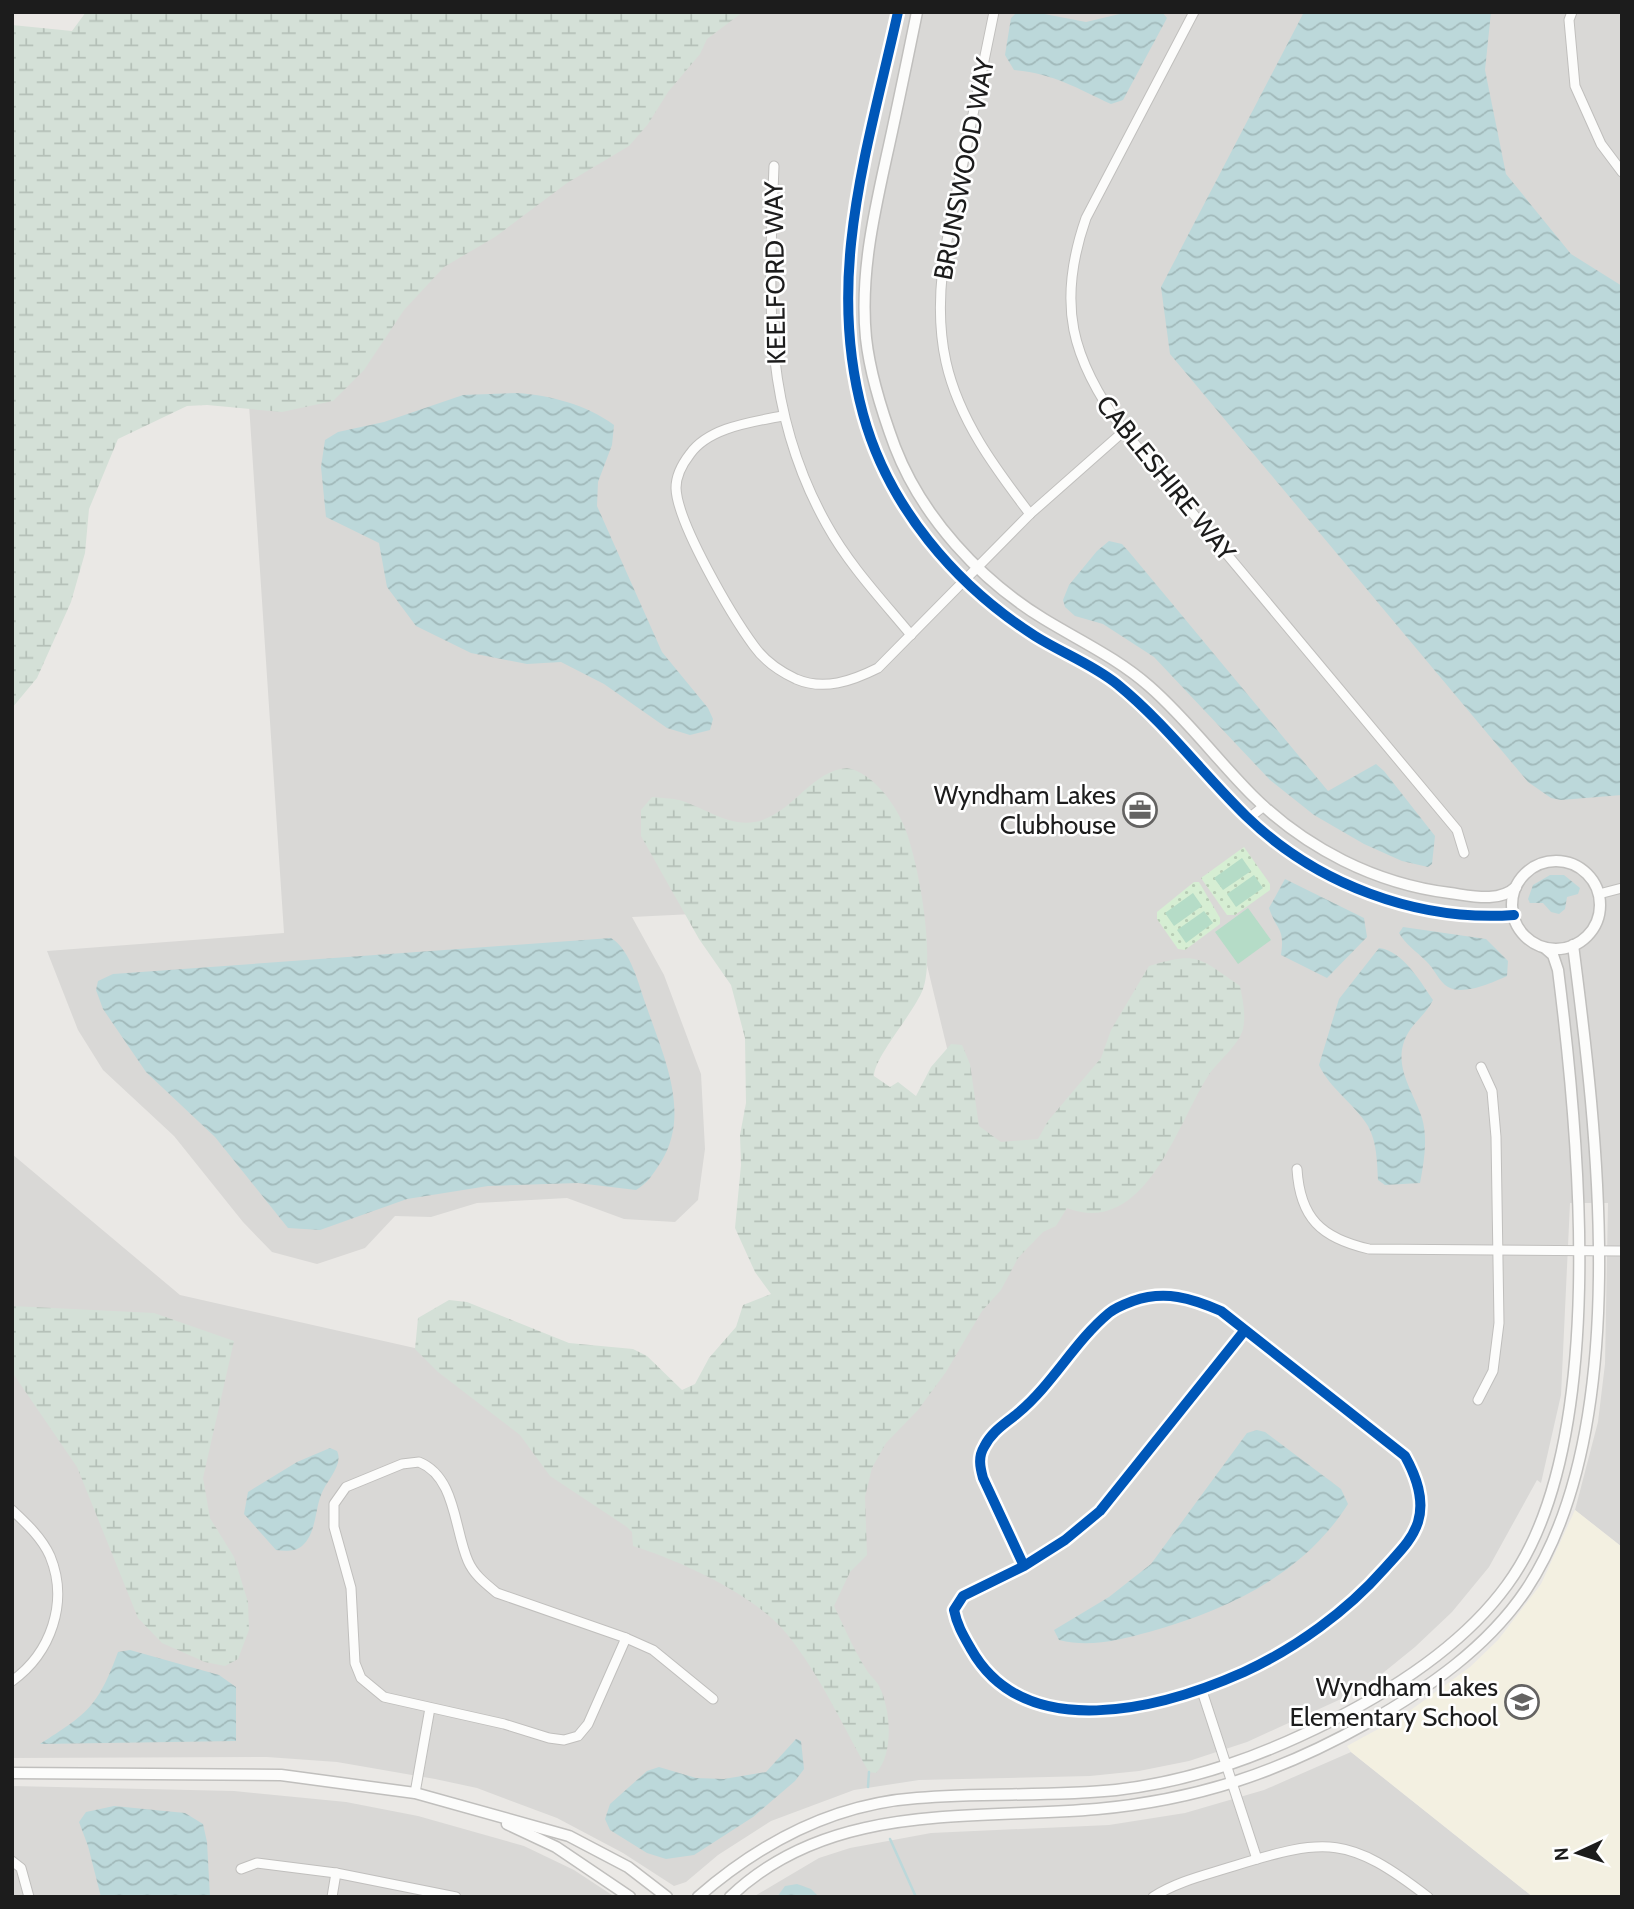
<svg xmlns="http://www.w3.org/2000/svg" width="1634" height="1909" font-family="Cabin,sans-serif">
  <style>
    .residential { fill: #d9d8d6 }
    .education { fill: #f3f0e1 }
    .wetland { fill: url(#wetland-marsh) }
    .park { fill: url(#park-dots) }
    .pitch { fill: #b5dcc7 }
    .water { fill: url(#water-waves) }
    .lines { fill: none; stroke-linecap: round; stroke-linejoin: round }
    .stream { stroke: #bcd8da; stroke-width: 2.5 }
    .minor-casing { stroke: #c0bfbd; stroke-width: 11 }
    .tertiary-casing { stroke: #c0bfbd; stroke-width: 13 }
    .minor { stroke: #fcfcfb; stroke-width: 9 }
    .tertiary { stroke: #fcfcfb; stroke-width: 10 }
    .cycleway-casing { stroke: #fff; stroke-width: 15 }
    .cycleway { stroke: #0057b8; stroke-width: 10 }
    .labels { text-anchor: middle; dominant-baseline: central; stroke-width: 5; stroke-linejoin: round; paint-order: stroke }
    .street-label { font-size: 26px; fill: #1c1c1c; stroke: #fff }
    .poi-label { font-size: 26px; fill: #1c1c1c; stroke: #fff; text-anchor: end }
  </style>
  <defs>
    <pattern id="wetland-marsh" width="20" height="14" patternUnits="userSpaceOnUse" patternTransform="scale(1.75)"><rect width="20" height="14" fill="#d4e0d7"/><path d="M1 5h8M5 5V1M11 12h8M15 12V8" fill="none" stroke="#b5c0b8"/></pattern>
    <pattern id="park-dots" width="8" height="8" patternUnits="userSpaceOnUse" patternTransform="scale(1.75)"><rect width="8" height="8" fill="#d6eed3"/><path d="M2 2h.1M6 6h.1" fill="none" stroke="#b7ccb5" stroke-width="1.8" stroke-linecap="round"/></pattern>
    <pattern id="water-waves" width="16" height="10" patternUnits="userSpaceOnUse" patternTransform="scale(1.75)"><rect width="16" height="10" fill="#bcd8da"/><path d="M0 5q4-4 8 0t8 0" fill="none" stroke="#a1b9ba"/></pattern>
  </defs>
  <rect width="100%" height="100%" fill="#eae8e5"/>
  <g class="residential">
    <path d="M223 12H1622V1547L1575 1510 1598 1422 1605 1364 1608 1203H1570L1561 1395 1541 1483 1537 1480 1489 1567 1452 1612 1415 1647 1378 1677 1341 1699 1247 1742 1189 1761 1139 1771 1090 1776 919 1780 854 1790 771 1821 718 1855 686 1882 674 1886 623 1853 557 1818 477 1788 435 1779 337 1762 267 1757 12 1758V1154L180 1295 804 1436 961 1106 912 903 632 917 664 975 701 1074 705 1149 698 1200 675 1222 624 1219 567 1198 477 1203 431 1217 395 1216 365 1248 317 1264 272 1252 243 1222 174 1136 103 1070 78 1030 47 951 284 933Z"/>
    <path d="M1351 1752 1533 1897H753L819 1858 850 1848 931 1833 1109 1825 1185 1813 1264 1790Z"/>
    <path d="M12 1786 234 1791 346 1802 418 1816 524 1846 574 1870 615 1897H12Z"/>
  </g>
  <path class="education" d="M1575 1510 1622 1547V1897H1533L1351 1752 1347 1746 1404 1715 1470 1667 1498 1640 1541 1584Z"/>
  <g class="wetland">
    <path d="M86 12H743L707 39 700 54 668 92 648 124 629 146 567 183 495 237 444 267 404 310 364 370 333 401 282 412 207 405 187 406 118 439 89 509 85 553 71 602 37 678 12 708V25L72 31Z"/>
    <path d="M847 768C874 773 897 806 906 831 919 866 935 955 923 989 914 1013 874 1057 874 1076L890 1087 898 1082 916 1096 931 1067 951 1044 962 1045 970 1064 979 1126 1001 1142 1038 1139 1048 1121 1101 1058 1111 1030 1149 966C1199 951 1199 958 1240 986 1243 1001 1246 1014 1243 1029 1239 1045 1218 1061 1208 1076 1177 1124 1145 1238 1067 1208L1056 1226 1043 1232 1018 1258 1001 1290 982 1311 946 1372 918 1410 886 1443 872 1468 865 1497 867 1555 850 1572 834 1606C844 1626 853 1649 866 1669 869 1675 876 1680 879 1686 891 1709 894 1754 876 1773L869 1772C843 1727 820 1674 786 1633 755 1595 679 1560 633 1546L632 1532 627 1527 550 1476 520 1435 438 1372 415 1349 418 1318 449 1300 467 1302 569 1343 633 1349 647 1356 682 1390 695 1384 709 1358 736 1327 743 1305 771 1294 755 1272 735 1228 741 1165 740 1135 746 1103 745 1038 731 985 699 939 641 836V810L652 797C661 798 670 798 679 800 704 807 728 827 755 822 792 815 810 771 847 768Z"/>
    <path d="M12 1306 154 1313 234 1341 203 1478 210 1518 234 1557 248 1602 249 1630 238 1659 225 1666 205 1662 162 1643 138 1618 77 1467 12 1372Z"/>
  </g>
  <g class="park">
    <path d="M1244 847 1270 884V890L1235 915H1227L1201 878Z"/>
    <path d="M1194 882H1199L1220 918V924L1185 950 1178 949 1157 919V912Z"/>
  </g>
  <g class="pitch">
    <path d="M1242 858 1251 871 1223 890 1214 878Z"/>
    <path d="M1254 875 1263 888 1236 907 1227 894Z"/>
    <path d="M1193 893 1202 906 1174 926 1165 913Z"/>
    <path d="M1248 908 1271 940 1238 964 1215 932Z"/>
    <path d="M1204 911 1213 923 1186 943 1177 930Z"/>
  </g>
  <g class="water">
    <path d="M1017 12H1034L1086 22 1128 12H1162L1167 18 1123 100 1111 104C1077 88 1052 73 1014 70L1005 55 1011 18Z"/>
    <path d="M1304 12H1491L1485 70 1506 174 1571 254 1622 286V795L1561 800 1551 798 1528 782 1170 354 1161 287Z"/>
    <path d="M517 393C550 395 587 405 614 425L612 445 598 482 597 506 662 652 708 708 713 719 710 730 690 735 667 728 604 684 561 662 527 664 471 653 416 626 387 587 379 543 326 517 321 467 325 440 338 432 384 422 463 395Z"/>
    <path d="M1109 541 1122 544 1130 553 1328 791 1376 764 1384 771 1435 836 1432 864 1428 867 1402 861 1364 844 1314 815 1270 780 1154 657 1103 624 1075 616 1065 607 1063 600 1069 585 1097 551Z"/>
    <path d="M1550 875H1564L1580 888 1578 894 1567 897 1565 909 1559 914 1551 912 1543 903H1530L1528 899 1533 885Z"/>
    <path d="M1285 879 1364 918 1367 937 1327 978 1281 955C1285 927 1277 932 1269 908Z"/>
    <path d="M1403 927 1486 939 1508 961 1507 976C1494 982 1463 996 1448 987 1439 982 1434 968 1426 961 1416 951 1406 945 1399 933Z"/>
    <path d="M611 938C631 950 639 986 647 1008 664 1057 691 1114 661 1162 653 1174 648 1183 636 1190L578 1183 488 1186 407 1199 320 1230 288 1228 215 1137 146 1072 103 1009 96 990 98 981 113 974Z"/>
    <path d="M1379 948C1403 951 1420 981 1433 1000 1424 1018 1408 1025 1403 1045 1396 1071 1415 1095 1422 1118 1428 1139 1424 1162 1420 1183L1385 1185 1378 1180C1377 1162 1377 1142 1368 1126 1354 1103 1330 1089 1319 1065L1339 999Z"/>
    <path d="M1257 1430 1265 1432 1341 1489 1348 1504C1303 1575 1227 1610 1149 1632 1119 1640 1090 1648 1059 1640L1054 1630 1109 1597 1151 1564 1247 1433Z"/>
    <path d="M330 1448 337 1451C344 1465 326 1481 321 1495 315 1510 316 1534 302 1546 295 1552 284 1551 276 1550L244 1514 248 1492 297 1462Z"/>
    <path d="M130 1650 219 1675 236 1687V1741L40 1744C87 1714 98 1707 118 1652Z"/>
    <path d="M796 1739 801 1741 804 1769 795 1781 753 1817 694 1855 666 1859 647 1853 610 1830 605 1819 610 1804 647 1771 659 1767 696 1778 724 1779 766 1772Z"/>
    <path d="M114 1806 185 1813 203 1824 207 1842 210 1897H101L88 1846 79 1822 86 1812Z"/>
    <path d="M797 1884 811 1889 819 1897H777L785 1886Z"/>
  </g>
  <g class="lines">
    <g class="stream">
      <path d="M868 1787 869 1772"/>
      <path d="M890 1839 916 1897"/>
    </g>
    <g class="minor-casing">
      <g id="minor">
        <path d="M994 12C984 62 973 113 963 163 949 228 931 295 946 362 959 420 995 468 1030 514"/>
        <path d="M1194 12 1086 218C1056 304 1071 359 1124 431L1457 830 1464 853"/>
        <path d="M1572 12 1569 20 1575 86 1601 144 1622 172"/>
        <path d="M774 166C769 295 761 408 827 525 849 565 882 600 911 635"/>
        <path d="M782 416C753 422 709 427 690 454 683 463 676 475 676 488 677 523 732 616 754 646 764 660 781 672 796 679 824 691 852 681 878 668L1030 514 1124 431"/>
        <path d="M1249 818 1264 806"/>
        <path d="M1599 894 1622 888"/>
        <path d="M1297 1169C1300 1218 1321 1238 1369 1249L1622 1251"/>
        <path d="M1478 1400 1493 1371 1499 1323 1496 1137 1492 1091 1481 1067"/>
        <path d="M419 1462C456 1477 454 1529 468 1561 474 1575 486 1584 497 1593L626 1638 588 1724 578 1736 564 1740 549 1738 504 1724 384 1697 361 1678 355 1663 351 1588 334 1527V1504L346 1487 402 1464Z"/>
        <path d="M12 1510C26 1523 42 1538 50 1556 69 1602 51 1653 12 1681"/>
        <path d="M1024 1566 983 1478C980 1467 978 1457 984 1447 992 1431 1005 1424 1018 1413 1053 1384 1074 1342 1109 1313 1115 1308 1125 1304 1133 1301 1165 1290 1191 1298 1221 1311L1405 1456C1416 1476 1425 1499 1418 1522 1412 1541 1397 1554 1384 1569 1347 1611 1296 1648 1244 1672 1161 1709 1025 1745 971 1649 963 1635 957 1625 954 1610L963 1596 1024 1566 1065 1540 1100 1511 1245 1330"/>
        <path d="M626 1638 653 1650 713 1699"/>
        <path d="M1201 1688 1257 1859"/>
        <path d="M415 1793 430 1708"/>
        <path d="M12 1861 21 1868 29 1897"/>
        <path d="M241 1869 257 1863 336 1873 456 1897"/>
        <path d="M332 1897 336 1873"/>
        <path d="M1153 1897C1178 1881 1206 1875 1234 1866 1327 1837 1349 1836 1428 1897"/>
      </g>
    </g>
    <g class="tertiary-casing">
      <g id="tertiary">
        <path d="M898 12C868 148 825 275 863 414 888 506 955 585 1035 636 1062 653 1092 664 1117 684 1165 723 1202 773 1246 816 1316 884 1417 922 1514 915"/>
        <path d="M917 12C907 61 897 110 886 159 873 218 860 277 866 338 870 375 882 412 895 447 922 517 980 580 1044 619 1080 641 1117 658 1149 686 1187 719 1217 760 1252 795 1305 848 1376 884 1450 893 1472 896 1499 903 1516 887"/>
        <circle cx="1556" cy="905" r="44"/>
        <path d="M12 1773 281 1775 415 1793 569 1836 628 1867 667 1897"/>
        <path d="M507 1824 556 1847 630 1897"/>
        <path d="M698 1897C760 1843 833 1804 917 1798 983 1792 1050 1797 1116 1790 1194 1781 1264 1755 1333 1720 1398 1687 1464 1644 1507 1585 1610 1446 1579 1135 1558 970L1553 955 1545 948"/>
        <path d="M730 1897C830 1801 971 1820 1097 1809 1197 1800 1280 1772 1367 1723 1427 1689 1487 1648 1526 1590 1634 1427 1597 1130 1573 945"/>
      </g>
    </g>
    <use href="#minor" class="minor"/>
    <use href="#tertiary" class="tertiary"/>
    <g class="cycleway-casing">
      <g id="cycleway">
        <path d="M898 12C868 148 825 275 863 414 888 506 955 585 1035 636 1062 653 1092 664 1117 684 1165 723 1202 773 1246 816 1316 884 1417 922 1514 915"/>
        <path d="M1024 1566 983 1478C980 1467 978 1457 984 1447 992 1431 1005 1424 1018 1413 1053 1384 1074 1342 1109 1313 1115 1308 1125 1304 1133 1301 1165 1290 1191 1298 1221 1311L1405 1456C1416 1476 1425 1499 1418 1522 1412 1541 1397 1554 1384 1569 1347 1611 1296 1648 1244 1672 1161 1709 1025 1745 971 1649 963 1635 957 1625 954 1610L963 1596 1024 1566 1065 1540 1100 1511 1245 1330"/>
      </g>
    </g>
    <use href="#cycleway" class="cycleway"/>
  </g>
  <defs>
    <g id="office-ring" transform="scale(1.75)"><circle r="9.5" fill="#fff" stroke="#646362" stroke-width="1.5"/><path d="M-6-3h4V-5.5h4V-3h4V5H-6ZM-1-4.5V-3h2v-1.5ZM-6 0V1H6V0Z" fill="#646362"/></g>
    <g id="school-ring" transform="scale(1.75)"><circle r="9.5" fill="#fff" stroke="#646362" stroke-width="1.5"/><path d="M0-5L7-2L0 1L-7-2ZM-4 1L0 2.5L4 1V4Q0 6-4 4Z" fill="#646362"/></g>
  </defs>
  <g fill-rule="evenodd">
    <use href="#office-ring" x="1140" y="810"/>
    <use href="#school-ring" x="1522" y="1702"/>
  </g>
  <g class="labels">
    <g class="street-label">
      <text transform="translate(964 169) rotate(-79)">BRUNSWOOD WAY</text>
      <text transform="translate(775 273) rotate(-91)">KEELFORD WAY</text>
      <text transform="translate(1166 478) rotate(51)">CABLESHIRE WAY</text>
    </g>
    <g class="poi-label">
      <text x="1116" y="795">Wyndham Lakes<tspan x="1116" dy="30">Clubhouse</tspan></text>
      <text x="1498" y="1687">Wyndham Lakes<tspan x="1498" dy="30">Elementary School</tspan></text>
    </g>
  </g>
  <rect width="1634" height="1909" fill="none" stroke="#1c1c1c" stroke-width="28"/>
  <g transform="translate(1578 1853) rotate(266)" stroke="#ffffff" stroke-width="5" paint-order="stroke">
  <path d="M0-5L12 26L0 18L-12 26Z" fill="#1c1c1c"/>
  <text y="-10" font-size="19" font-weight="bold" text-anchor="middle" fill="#1c1c1c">N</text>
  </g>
</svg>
